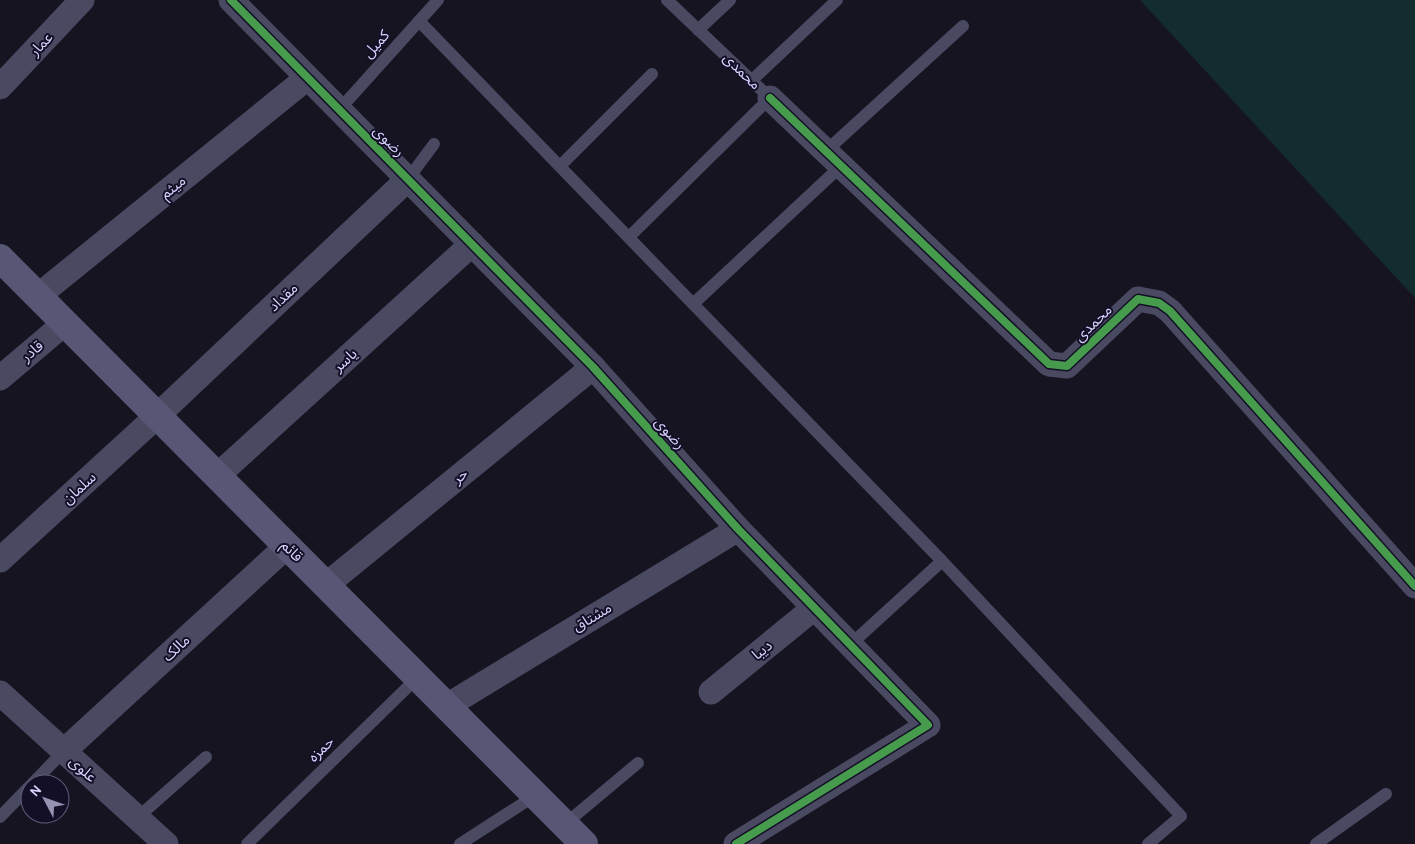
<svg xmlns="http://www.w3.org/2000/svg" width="1415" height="844" font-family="Karla,'Noto Sans Arabic',sans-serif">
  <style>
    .green { fill: #132c2d }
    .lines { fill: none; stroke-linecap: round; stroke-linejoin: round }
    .lane { stroke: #4a4962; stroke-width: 12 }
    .street { stroke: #4a4962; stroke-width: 25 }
    .secondary { stroke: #575674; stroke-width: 28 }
    .cycleway-casing { stroke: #130f26; stroke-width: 11 }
    .cycleway { stroke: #469c4c; stroke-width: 8 }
    .labels { text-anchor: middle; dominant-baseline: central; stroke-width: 4; stroke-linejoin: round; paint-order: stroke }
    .street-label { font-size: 15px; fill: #d9d4ff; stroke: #130f26 }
  </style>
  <rect width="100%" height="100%" fill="#161421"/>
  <path class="green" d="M1140 0H1415V298Z"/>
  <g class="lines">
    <g class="lane">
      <path d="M419 21 942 561 850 645"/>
      <path d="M698 30 730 0"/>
      <path d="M751 81 837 0"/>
      <path d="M339 110 438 0"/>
      <path d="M826 151 963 26"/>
      <path d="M560 166 652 74"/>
      <path d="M408 179 434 144"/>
      <path d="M629 237 770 98 667 0"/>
      <path d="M693 304 841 166"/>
      <path d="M942 561 1181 816 1148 844"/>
      <path d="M32 784 64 751"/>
      <path d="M0 817 30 786"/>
      <path d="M137 818 206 757"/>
      <path d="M565 824 638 763"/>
      <path d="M247 844 418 677"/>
      <path d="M460 844 536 795"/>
      <path d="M1316 844 1386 794"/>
    </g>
    <g class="street">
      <path d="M231 0 593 367 738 529 928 725 736 844"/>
      <path d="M0 87 82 0"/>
      <path d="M770 98 1049 364 1067 366 1138 299 1159 303 1170 311 1415 586"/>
      <path d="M38 296 307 78"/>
      <path d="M0 378 65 323"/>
      <path d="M217 476 472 244"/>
      <path d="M0 560 157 416 408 179"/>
      <path d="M326 585 593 367"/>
      <path d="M711 692 814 608"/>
      <path d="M0 693 166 844"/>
      <path d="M447 706 738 529"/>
      <path d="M64 751 287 546"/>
    </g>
    <path class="secondary" d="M0 258 584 844"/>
    <g class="cycleway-casing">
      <g id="cycleway">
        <path d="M231 0 593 367 738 529 928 725 736 844"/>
        <path d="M770 98 1049 364 1067 366 1138 299 1159 303 1170 311 1415 586"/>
      </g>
    </g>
    <use href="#cycleway" class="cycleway"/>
  </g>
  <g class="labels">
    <g class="street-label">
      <text transform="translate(41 44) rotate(-47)">عمار</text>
      <text transform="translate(376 44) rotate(-48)">کمیل</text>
      <text transform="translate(742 71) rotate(44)">محمدی</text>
      <text transform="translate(389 141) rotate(45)">رضوی</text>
      <text transform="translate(173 187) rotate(-39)">میثم</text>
      <text transform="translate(283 297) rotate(-43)">مقداد</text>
      <text transform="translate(1093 323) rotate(-44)">محمدی</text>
      <text transform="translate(32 351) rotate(-41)">قادر</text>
      <text transform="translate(345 360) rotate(-42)">یاسر</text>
      <text transform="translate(670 433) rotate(48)">رضوی</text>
      <text transform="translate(460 476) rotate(-39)">حر</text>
      <text transform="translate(79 488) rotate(-42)">سلمان</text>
      <text transform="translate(292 551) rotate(45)">قائم</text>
      <text transform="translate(592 617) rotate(-31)">مشتاق</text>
      <text transform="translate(176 648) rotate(-43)">مالک</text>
      <text transform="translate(762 650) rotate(-39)">دیبا</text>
      <text transform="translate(321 749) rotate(-44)">حمزه</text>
      <text transform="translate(83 769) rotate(42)">علوی</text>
    </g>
  </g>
  <g transform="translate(45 799) rotate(311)"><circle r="24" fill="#130f26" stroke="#625e7d"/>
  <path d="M0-4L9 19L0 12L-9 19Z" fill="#9591b1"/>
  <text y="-8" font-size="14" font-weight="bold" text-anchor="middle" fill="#d9d4ff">N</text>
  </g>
</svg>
